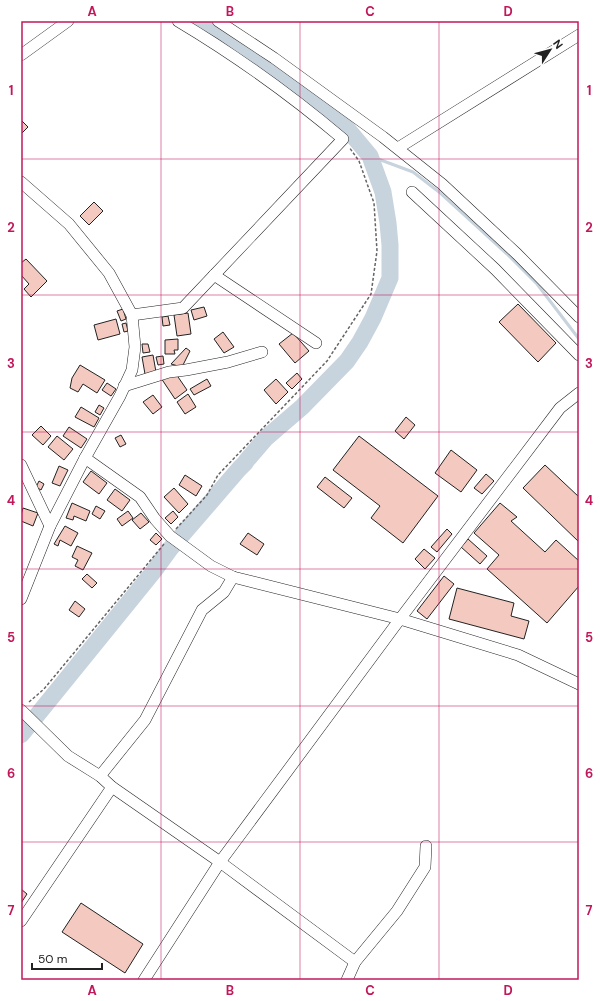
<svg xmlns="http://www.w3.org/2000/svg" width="600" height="1001" font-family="'DM Sans',sans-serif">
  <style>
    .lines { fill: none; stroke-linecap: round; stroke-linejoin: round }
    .stream { stroke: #c7d3dd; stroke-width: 3 }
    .river { stroke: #c7d3dd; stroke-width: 17 }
    .building { fill: #f3c9c0; stroke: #222 }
    .minor-casing { stroke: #222; stroke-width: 12 }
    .path { stroke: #646464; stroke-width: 1.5; stroke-dasharray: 3 2; stroke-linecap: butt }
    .minor { stroke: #fff; stroke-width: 11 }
    .grid { fill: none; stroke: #c2185b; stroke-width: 1; stroke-opacity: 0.55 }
    .neatline { fill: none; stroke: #c2185b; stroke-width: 1.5 }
    .grid-label { font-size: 13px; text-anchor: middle; font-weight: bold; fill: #c2185b }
  </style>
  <rect width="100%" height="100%" fill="#fff"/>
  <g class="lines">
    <path class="stream" d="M370 156 413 172 439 192 508 255 537 284 579 339"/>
    <path class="river" d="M21 735 154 571 170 549 239 469 245 463 247 460 266 438 302 407 347 361 360 342 373 318 390 278V245L388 223 383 192 370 156 334 113 288 79 200 21"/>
  </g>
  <g class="building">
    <path d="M21 120 28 127 22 133 21 132Z"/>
    <path d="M94 202 103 211 89 225 80 216Z"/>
    <path d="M26 259 47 281 31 297 24 289 29 284 21 275V263Z"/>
    <path d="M518 304 556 343 538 362 499 322Z"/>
    <path d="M204 307 207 316 194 320 191 310Z"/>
    <path d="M123 309 126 319 121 321 117 311Z"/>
    <path d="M188 313 191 334 177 336 174 315Z"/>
    <path d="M168 316 170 325 163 326 162 317Z"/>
    <path d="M116 319 120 334 98 340 94 325Z"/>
    <path d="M126 323 128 331 124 332 122 324Z"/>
    <path d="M223 332 234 347 224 353 214 339Z"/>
    <path d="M293 333 309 351 295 363 279 344Z"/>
    <path d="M178 339V350H174L175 354H165V340Z"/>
    <path d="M142 344H148L150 352 143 353Z"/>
    <path d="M186 348 190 351 182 367 171 364Z"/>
    <path d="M153 355 156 372 145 374 142 357Z"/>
    <path d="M163 356 164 364 158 365 156 357Z"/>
    <path d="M80 365 105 380 97 393 83 384 78 392 70 388 72 378Z"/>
    <path d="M297 373 302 379 292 389 286 383Z"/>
    <path d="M176 374 187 390 175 399 161 378Z"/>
    <path d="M207 379 211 386 194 395 190 389Z"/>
    <path d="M276 379 288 392 276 404 264 390Z"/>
    <path d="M107 383 116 389 111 396 102 390Z"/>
    <path d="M188 394 196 407 185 414 177 402Z"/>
    <path d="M153 395 162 407 153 414 143 402Z"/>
    <path d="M99 405 104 408 100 415 95 412Z"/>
    <path d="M81 407 99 418 94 427 75 417Z"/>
    <path d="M406 417 415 425 404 439 395 431Z"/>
    <path d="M41 426 51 436 43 445 32 435Z"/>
    <path d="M69 427 87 439 81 448 63 436Z"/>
    <path d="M121 435 126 444 120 447 115 438Z"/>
    <path d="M57 436 73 449 64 460 48 447Z"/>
    <path d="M359 436 438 496 403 543 371 518 380 506 333 470Z"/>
    <path d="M451 450 477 470 461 492 435 473Z"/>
    <path d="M545 465 579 497V542L523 488Z"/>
    <path d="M59 466 68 470 60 486 52 483Z"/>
    <path d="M91 471 107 483 99 494 83 482Z"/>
    <path d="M486 474 494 481 482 494 474 488Z"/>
    <path d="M185 475 202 486 196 496 179 485Z"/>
    <path d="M325 477 352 498 344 508 317 487Z"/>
    <path d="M39 481 44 484 41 490 36 487Z"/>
    <path d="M174 488 188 504 179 513 164 497Z"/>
    <path d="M115 489 130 500 122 511 107 500Z"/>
    <path d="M72 503 90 511 86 521 74 516 73 520 66 518Z"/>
    <path d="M500 503 517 517 511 521 545 552 556 540 579 561V586L547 623 487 569 499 555 474 533Z"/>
    <path d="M96 506 105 511 100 519 92 514Z"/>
    <path d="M23 508 38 513 33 526 21 521V515Z"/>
    <path d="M128 511 133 518 122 526 117 519Z"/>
    <path d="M173 511 178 517 171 524 165 518Z"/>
    <path d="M141 513 149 522 140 529 132 520Z"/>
    <path d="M65 526 78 533 71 546 60 540 58 546 54 544Z"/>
    <path d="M447 529 452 534 437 552 431 547Z"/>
    <path d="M156 533 162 539 156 545 150 540Z"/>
    <path d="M248 533 264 544 257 555 240 544Z"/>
    <path d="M468 539 487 556 480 564 461 547Z"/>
    <path d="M77 546 92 553 83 570 75 566 78 560 72 557Z"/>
    <path d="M424 549 435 558 425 569 415 559Z"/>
    <path d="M87 574 97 583 92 588 82 579Z"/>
    <path d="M444 576 454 584 427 619 417 611Z"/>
    <path d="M457 588 514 603 511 616 529 621 524 639 449 619Z"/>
    <path d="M75 601 85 609 79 617 69 610Z"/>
    <path d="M21 889 27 894 21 903Z"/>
    <path d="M81 903 143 944 125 973 62 932Z"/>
  </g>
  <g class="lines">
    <g class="minor-casing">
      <g id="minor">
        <path d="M218 21 274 58 383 137 442 184 517 254 579 317"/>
        <path d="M21 55 68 21"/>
        <path d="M398 148 579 35"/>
        <path d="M21 182 69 224 109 273 132 315 135 347 132 370 120 396 85 458 50 526 21 599"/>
        <path d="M412 192 495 269 579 355"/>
        <path d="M214 275 316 343"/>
        <path d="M132 315 183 308 343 139C292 96 235 55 178 21"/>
        <path d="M124 386 169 372 186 370 228 362 262 352"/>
        <path d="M85 458 140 497 155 519 170 536 211 566 233 577 400 619 518 655 579 684"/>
        <path d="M21 465 50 526"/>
        <path d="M21 710 68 756 100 776 112 787 220 862 355 962"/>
        <path d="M100 776 145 720 202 610 224 592 233 577"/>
        <path d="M21 921 112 787"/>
        <path d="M144 980 220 862 400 619 560 408 579 393"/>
        <path d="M347 980 355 962 397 911 425 867 426 846"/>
      </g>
    </g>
    <g class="path">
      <path d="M176 529 207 495 218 475 327 361 371 294 377 251 374 203 359 161 349 147"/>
      <path d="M29 702 44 689 164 544"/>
    </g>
    <use href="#minor" class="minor"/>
  </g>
  <path class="grid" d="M161 21V980M300 21V980M439 21V980M21 159H579M21 295H579M21 432H579M21 569H579M21 706H579M21 842H579"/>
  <rect width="600" height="1001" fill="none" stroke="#ffffff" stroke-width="44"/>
  <g transform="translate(550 50) rotate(54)" stroke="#ffffff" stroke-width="3" paint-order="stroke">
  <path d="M0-3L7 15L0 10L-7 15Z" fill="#222222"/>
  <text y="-6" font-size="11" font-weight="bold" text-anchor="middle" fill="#222222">N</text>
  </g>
  <path d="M32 963v6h70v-6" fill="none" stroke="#222222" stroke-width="2"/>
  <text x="38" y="963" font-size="12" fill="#222222" stroke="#ffffff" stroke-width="3" paint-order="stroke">50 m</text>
  <rect x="22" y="22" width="556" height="957" class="neatline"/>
  <g class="grid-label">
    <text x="92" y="16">A</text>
    <text x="230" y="16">B</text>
    <text x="370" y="16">C</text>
    <text x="508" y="16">D</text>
    <text x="11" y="95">1</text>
    <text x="589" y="95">1</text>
    <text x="11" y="232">2</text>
    <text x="589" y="232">2</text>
    <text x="11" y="368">3</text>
    <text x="589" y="368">3</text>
    <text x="11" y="505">4</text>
    <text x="589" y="505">4</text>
    <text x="11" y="642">5</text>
    <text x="589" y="642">5</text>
    <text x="11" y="778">6</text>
    <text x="589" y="778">6</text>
    <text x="11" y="915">7</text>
    <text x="589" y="915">7</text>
    <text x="92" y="995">A</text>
    <text x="230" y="995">B</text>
    <text x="370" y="995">C</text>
    <text x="508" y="995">D</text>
  </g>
</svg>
